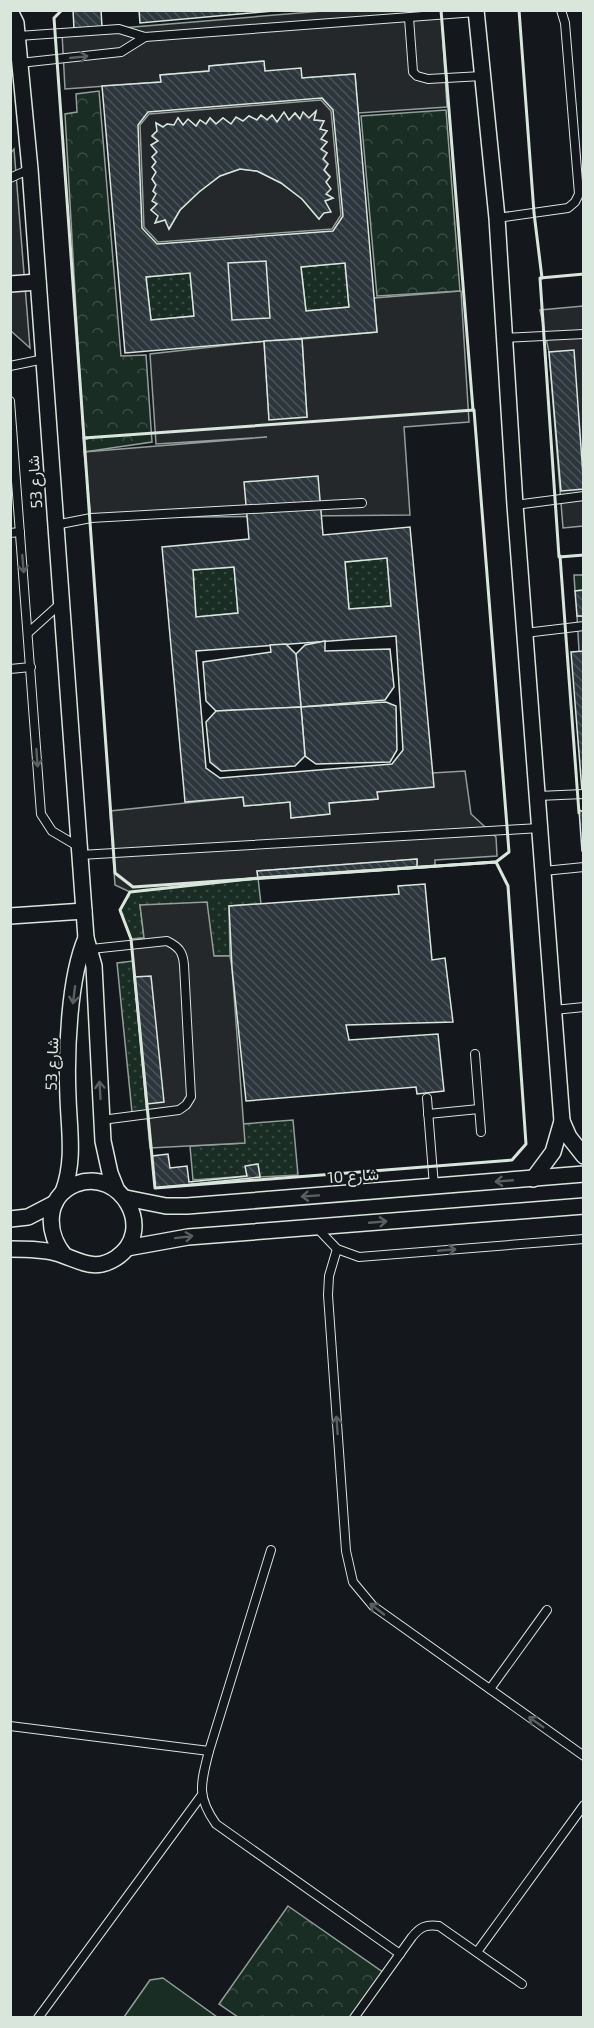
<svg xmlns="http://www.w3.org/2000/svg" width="594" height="2028" font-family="'Exo 2',Vazirmatn,sans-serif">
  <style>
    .grass { fill: #1a2d24; stroke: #939e99; stroke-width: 1.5 }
    .park { fill: url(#park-crowns); stroke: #939e99; stroke-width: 1.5 }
    .garden { fill: url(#garden-dots); stroke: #939e99; stroke-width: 1.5 }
    .parking { fill: #24282b; stroke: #939e99; stroke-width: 1.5; fill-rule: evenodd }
    .building { fill: url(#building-back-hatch); stroke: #d8e6dc; stroke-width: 1.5; fill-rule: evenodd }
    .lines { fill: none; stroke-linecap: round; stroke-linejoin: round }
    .service-casing { stroke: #d8e6dc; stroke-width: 10 }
    .minor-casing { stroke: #d8e6dc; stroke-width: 18 }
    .service { stroke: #14181c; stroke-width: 8 }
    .minor { stroke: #14181c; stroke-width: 15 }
    .wall { stroke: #d8e6dc; stroke-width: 3 }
    .oneway { stroke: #59605f }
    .labels { text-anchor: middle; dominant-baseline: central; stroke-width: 4.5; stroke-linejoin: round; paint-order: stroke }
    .street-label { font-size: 16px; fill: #d8e6dc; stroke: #14181c }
  </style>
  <defs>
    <pattern id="park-crowns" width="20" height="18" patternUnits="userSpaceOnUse" patternTransform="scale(1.5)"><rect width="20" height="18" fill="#1a2d24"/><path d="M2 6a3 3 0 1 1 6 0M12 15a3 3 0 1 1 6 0" fill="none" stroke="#3b4b43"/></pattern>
    <pattern id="garden-dots" width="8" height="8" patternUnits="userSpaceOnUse" patternTransform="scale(1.5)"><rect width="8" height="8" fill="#1a2d24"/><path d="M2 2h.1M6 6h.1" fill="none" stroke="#3b4b43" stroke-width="1.8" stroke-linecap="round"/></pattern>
    <pattern id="building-back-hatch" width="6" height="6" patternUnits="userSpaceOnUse" patternTransform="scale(1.5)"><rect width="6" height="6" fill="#2c363c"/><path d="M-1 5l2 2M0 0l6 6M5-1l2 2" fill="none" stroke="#4a5358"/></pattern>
  </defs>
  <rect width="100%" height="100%" fill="#14181c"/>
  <path class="grass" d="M163 1978 217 2017H124L150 1980Z"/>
  <g class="park">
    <path d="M99 91 121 356 146 355 152 442 84 452 65 114 77 112 76 94Z"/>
    <path d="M446 110 460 291 377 296 361 116Z"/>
    <path d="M574 575H583V590L575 591Z"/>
    <path d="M288 1906 387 1975 357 2017H238L219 2004Z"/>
  </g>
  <g class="garden">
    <path d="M345 263 349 307 306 311 301 267Z"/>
    <path d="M190 273 194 316 151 320 146 277Z"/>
    <path d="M387 558 391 606 349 609 345 562Z"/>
    <path d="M234 567 238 613 196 617 193 570Z"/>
    <path d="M258 878 261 904 229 906 230 956H214L140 905 144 938 131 939 120 910 130 892Z"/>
    <path d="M133 961 147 1111 132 1112 117 963Z"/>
    <path d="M293 1120 298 1175 260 1177 258 1164 246 1166 247 1176 193 1180 190 1146 244 1143 243 1124Z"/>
  </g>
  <g class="parking">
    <path d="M323 11H441L447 107 358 113 355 74 302 78 265 71 263 61 209 66V71L160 75 161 82 65 89 62 33Z"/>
    <path d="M321 100 331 111 341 215 332 229 158 242 144 227 140 125 149 114ZM316 112 314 120 324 121 320 129 327 131 321 139 327 142 321 149 327 153 323 159 328 164 324 170 330 176 326 182V194L333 198 325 201 319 219 302 199 281 183 257 171 240 169 220 176 199 192 180 210 169 229 165 220 151 210 157 204 156 194 153 191 156 185 152 179 156 172 152 167 156 162 152 157 157 152 151 145 158 141 152 136 157 131 156 123 163 127 167 124 174 125 178 118 183 125 188 120 196 126 200 120 206 124 210 118 216 124 223 118 231 124 243 121 249 116 257 120 261 115 267 120 272 116 277 122 284 113 289 120 295 113 300 119 309 118Z"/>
    <path d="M14 149 30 348 11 331 10 154Z"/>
    <path d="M461 291 469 422 404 427 410 515 91 518 84 452 267 437 156 444 150 354 264 341 269 419 307 417 302 339 377 332 374 298Z"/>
    <path d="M583 306V526L563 528 549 352 540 310Z"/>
    <path d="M577 616H583V721Z"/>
    <path d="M465 771 471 814 496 837 497 856 435 860V867L417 868V859L257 871 258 878 130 892 115 885 110 811 243 797 244 806 290 802 291 818 329 814V803L378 799 377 792 432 773Z"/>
    <path d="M207 902 214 956H230L232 968 245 1143 150 1148 131 939 144 938 140 905Z"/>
  </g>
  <g class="building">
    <path d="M73 10H101L102 27 74 29Z"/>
    <path d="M139 10H285L140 23Z"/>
    <path d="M264 61 265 71 301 68 302 78 355 74 377 332 125 353 102 86 161 82 160 75 209 71V66ZM322 98 333 110 343 216 333 231 157 244 142 228 138 125 148 112ZM345 263 349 307 306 311 301 267ZM190 273 194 316 151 320 146 277Z"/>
    <path d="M316 111 314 120 324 121 320 129 327 131 321 139 327 142 321 149 327 153 323 159 328 164 324 170 330 177 326 182 331 189 326 194 333 198 325 201 331 212 324 213 319 219 302 199 281 183 257 171 240 169 220 176 199 192 180 210 169 229 165 220 155 223 158 216 151 210 157 204 152 201 156 194 153 191 156 185 152 179 156 172 152 167 156 162 152 157 157 152 151 145 158 141 152 136 157 131 156 123 163 127 167 124 174 125 178 118 183 125 188 119 196 126 200 120 206 124 210 118 216 124 223 118 231 124 236 117 243 121 249 116 257 120 261 115 267 120 272 115 277 122 284 112 289 120 295 113 300 119 303 112 309 118Z"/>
    <path d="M266 261 270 318 232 320 228 263Z"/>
    <path d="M302 339 307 417 269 420 264 341Z"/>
    <path d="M574 350 584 489 561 491 549 352Z"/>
    <path d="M318 476 323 535 410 527 434 787 377 792 378 799 329 803 330 814 291 818 290 802 244 806 243 797 185 802 162 547 249 539 244 482ZM387 558 391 606 349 609 345 562ZM234 567 238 613 196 617 193 570ZM396 636 403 750 392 764 220 778 206 768 196 651Z"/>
    <path d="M584 590V616H577L575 591Z"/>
    <path d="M325 641V651L390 649 394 687 385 700 301 707 296 654 305 645Z"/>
    <path d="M286 644 296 654 301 707 216 711 206 701 203 662 271 652 270 645Z"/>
    <path d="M584 651V791H582L571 652Z"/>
    <path d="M386 702 396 706 397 750 390 762 316 764 305 756 301 707Z"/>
    <path d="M301 707 305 756 295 766 221 771 210 762 206 722 216 711Z"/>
    <path d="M579 810 584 812V852L582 851Z"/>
    <path d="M417 859V868L258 878 257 871Z"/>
    <path d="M425 884 432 960 445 958 453 1022 346 1025 349 1040 438 1034 444 1091 417 1094 416 1087 246 1101 232 968 229 906 399 894 398 886Z"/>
    <path d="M151 976 164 1102 147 1104 134 977Z"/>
    <path d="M168 1154 170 1168 187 1166 189 1182 247 1176 245 1166 258 1164 260 1177 155 1188 152 1156Z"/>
  </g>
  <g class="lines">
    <g class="service-casing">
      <g id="service">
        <path d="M409 18 413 72 417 76 428 79 482 76"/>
        <path d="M18 36 119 29 145 37 476 12"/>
        <path d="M20 63 121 52 145 37"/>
        <path d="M10 178 30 169"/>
        <path d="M497 218 568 208 575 202 579 194 565 23 561 10"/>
        <path d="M503 338 584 334"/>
        <path d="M10 366 44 359"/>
        <path d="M10 401 41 814 52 831 79 847"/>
        <path d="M515 505 584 496"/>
        <path d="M55 525 91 518 362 503"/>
        <path d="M10 533 20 532"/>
        <path d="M29 632 60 604"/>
        <path d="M525 633 584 626"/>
        <path d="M10 669 31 667"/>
        <path d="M538 796 584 794"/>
        <path d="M80 855 540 828"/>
        <path d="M544 871 584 867"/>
        <path d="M91 949 167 941C179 947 183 952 184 965L191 1097 186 1105 179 1110 102 1120"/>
        <path d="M554 1010 584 1007"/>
        <path d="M475 1054 481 1132"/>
        <path d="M427 1098 434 1186"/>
        <path d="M428 1114 479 1109"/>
        <path d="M317 1228 337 1249 359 1257 584 1239"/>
        <path d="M337 1249 329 1276 328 1295 346 1551 353 1582 373 1606 584 1756"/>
        <path d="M271 1550 209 1751C201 1783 196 1796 216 1824L400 1954"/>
        <path d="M490 1689 547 1610"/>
        <path d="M10 1726 209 1751"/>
        <path d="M477 1952 584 1805"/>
        <path d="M38 2018 201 1796"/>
        <path d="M354 2018 412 1937C420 1927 426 1924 439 1926L522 1984"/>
      </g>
    </g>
    <g class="minor-casing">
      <g id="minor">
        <path d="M476 10 497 218 515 505 562 1121 553 1152 533 1179"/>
        <path d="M10 11 16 23 30 169 84 911 86 938 94 966 103 1141 110 1173 116 1188"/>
        <path d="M10 284 38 282"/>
        <path d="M10 916 84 911"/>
        <path d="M562 1121 569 1137 584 1156"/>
        <path d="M63 1192C75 1160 69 1130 68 1097 66 1053 69 977 86 938"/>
        <path d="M126 1198 166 1206H187L584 1174"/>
        <path d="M10 1219 28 1217 55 1203"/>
        <path d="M127 1248 188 1237 584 1206"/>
        <path d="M10 1249C26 1249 41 1249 56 1253 78 1259 93 1273 116 1258 157 1231 121 1167 76 1184 44 1197 46 1234 65 1256"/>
      </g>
    </g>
    <use href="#service" class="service"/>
    <use href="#minor" class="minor"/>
    <g class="wall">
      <path d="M62 10 54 18 84 438H87"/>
      <path d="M441 10 473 410"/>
      <path d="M519 10 534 213 542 278"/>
      <path d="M584 274 540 278 559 557 584 555"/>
      <path d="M474 410 509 852 496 862 133 887 115 873 84 438Z"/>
      <path d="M560 556 579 813"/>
      <path d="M496 862 508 886 526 1144 512 1160 155 1188 131 939 120 910 130 892 258 878Z"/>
    </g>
  </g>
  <defs><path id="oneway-shaft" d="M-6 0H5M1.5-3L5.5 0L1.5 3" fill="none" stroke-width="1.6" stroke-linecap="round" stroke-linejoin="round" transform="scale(1.5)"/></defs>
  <g class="oneway">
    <use href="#oneway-shaft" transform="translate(79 57) rotate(-6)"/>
    <use href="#oneway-shaft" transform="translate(23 564) rotate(85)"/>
    <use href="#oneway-shaft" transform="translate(37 758) rotate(86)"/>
    <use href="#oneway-shaft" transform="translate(74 995) rotate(97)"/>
    <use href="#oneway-shaft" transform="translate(100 1090) rotate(-93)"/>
    <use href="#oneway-shaft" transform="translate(504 1181) rotate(175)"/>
    <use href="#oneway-shaft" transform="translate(310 1196) rotate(176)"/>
    <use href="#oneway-shaft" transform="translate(378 1222) rotate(-5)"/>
    <use href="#oneway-shaft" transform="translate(184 1237) rotate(-7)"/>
    <use href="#oneway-shaft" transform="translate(447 1250) rotate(-5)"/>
    <use href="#oneway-shaft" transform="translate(337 1425) rotate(-94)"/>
    <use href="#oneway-shaft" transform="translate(377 1609) rotate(-142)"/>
    <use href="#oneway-shaft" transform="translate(536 1722) rotate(-145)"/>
  </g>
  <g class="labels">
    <g class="street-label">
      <text transform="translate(34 482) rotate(-94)">شارع 53</text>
      <text transform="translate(51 1064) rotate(-88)">شارع 53</text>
      <text transform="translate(353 1175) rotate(-4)">شارع 10</text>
    </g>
  </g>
  <rect width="594" height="2028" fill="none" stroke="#d8e6dc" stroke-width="24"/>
</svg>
